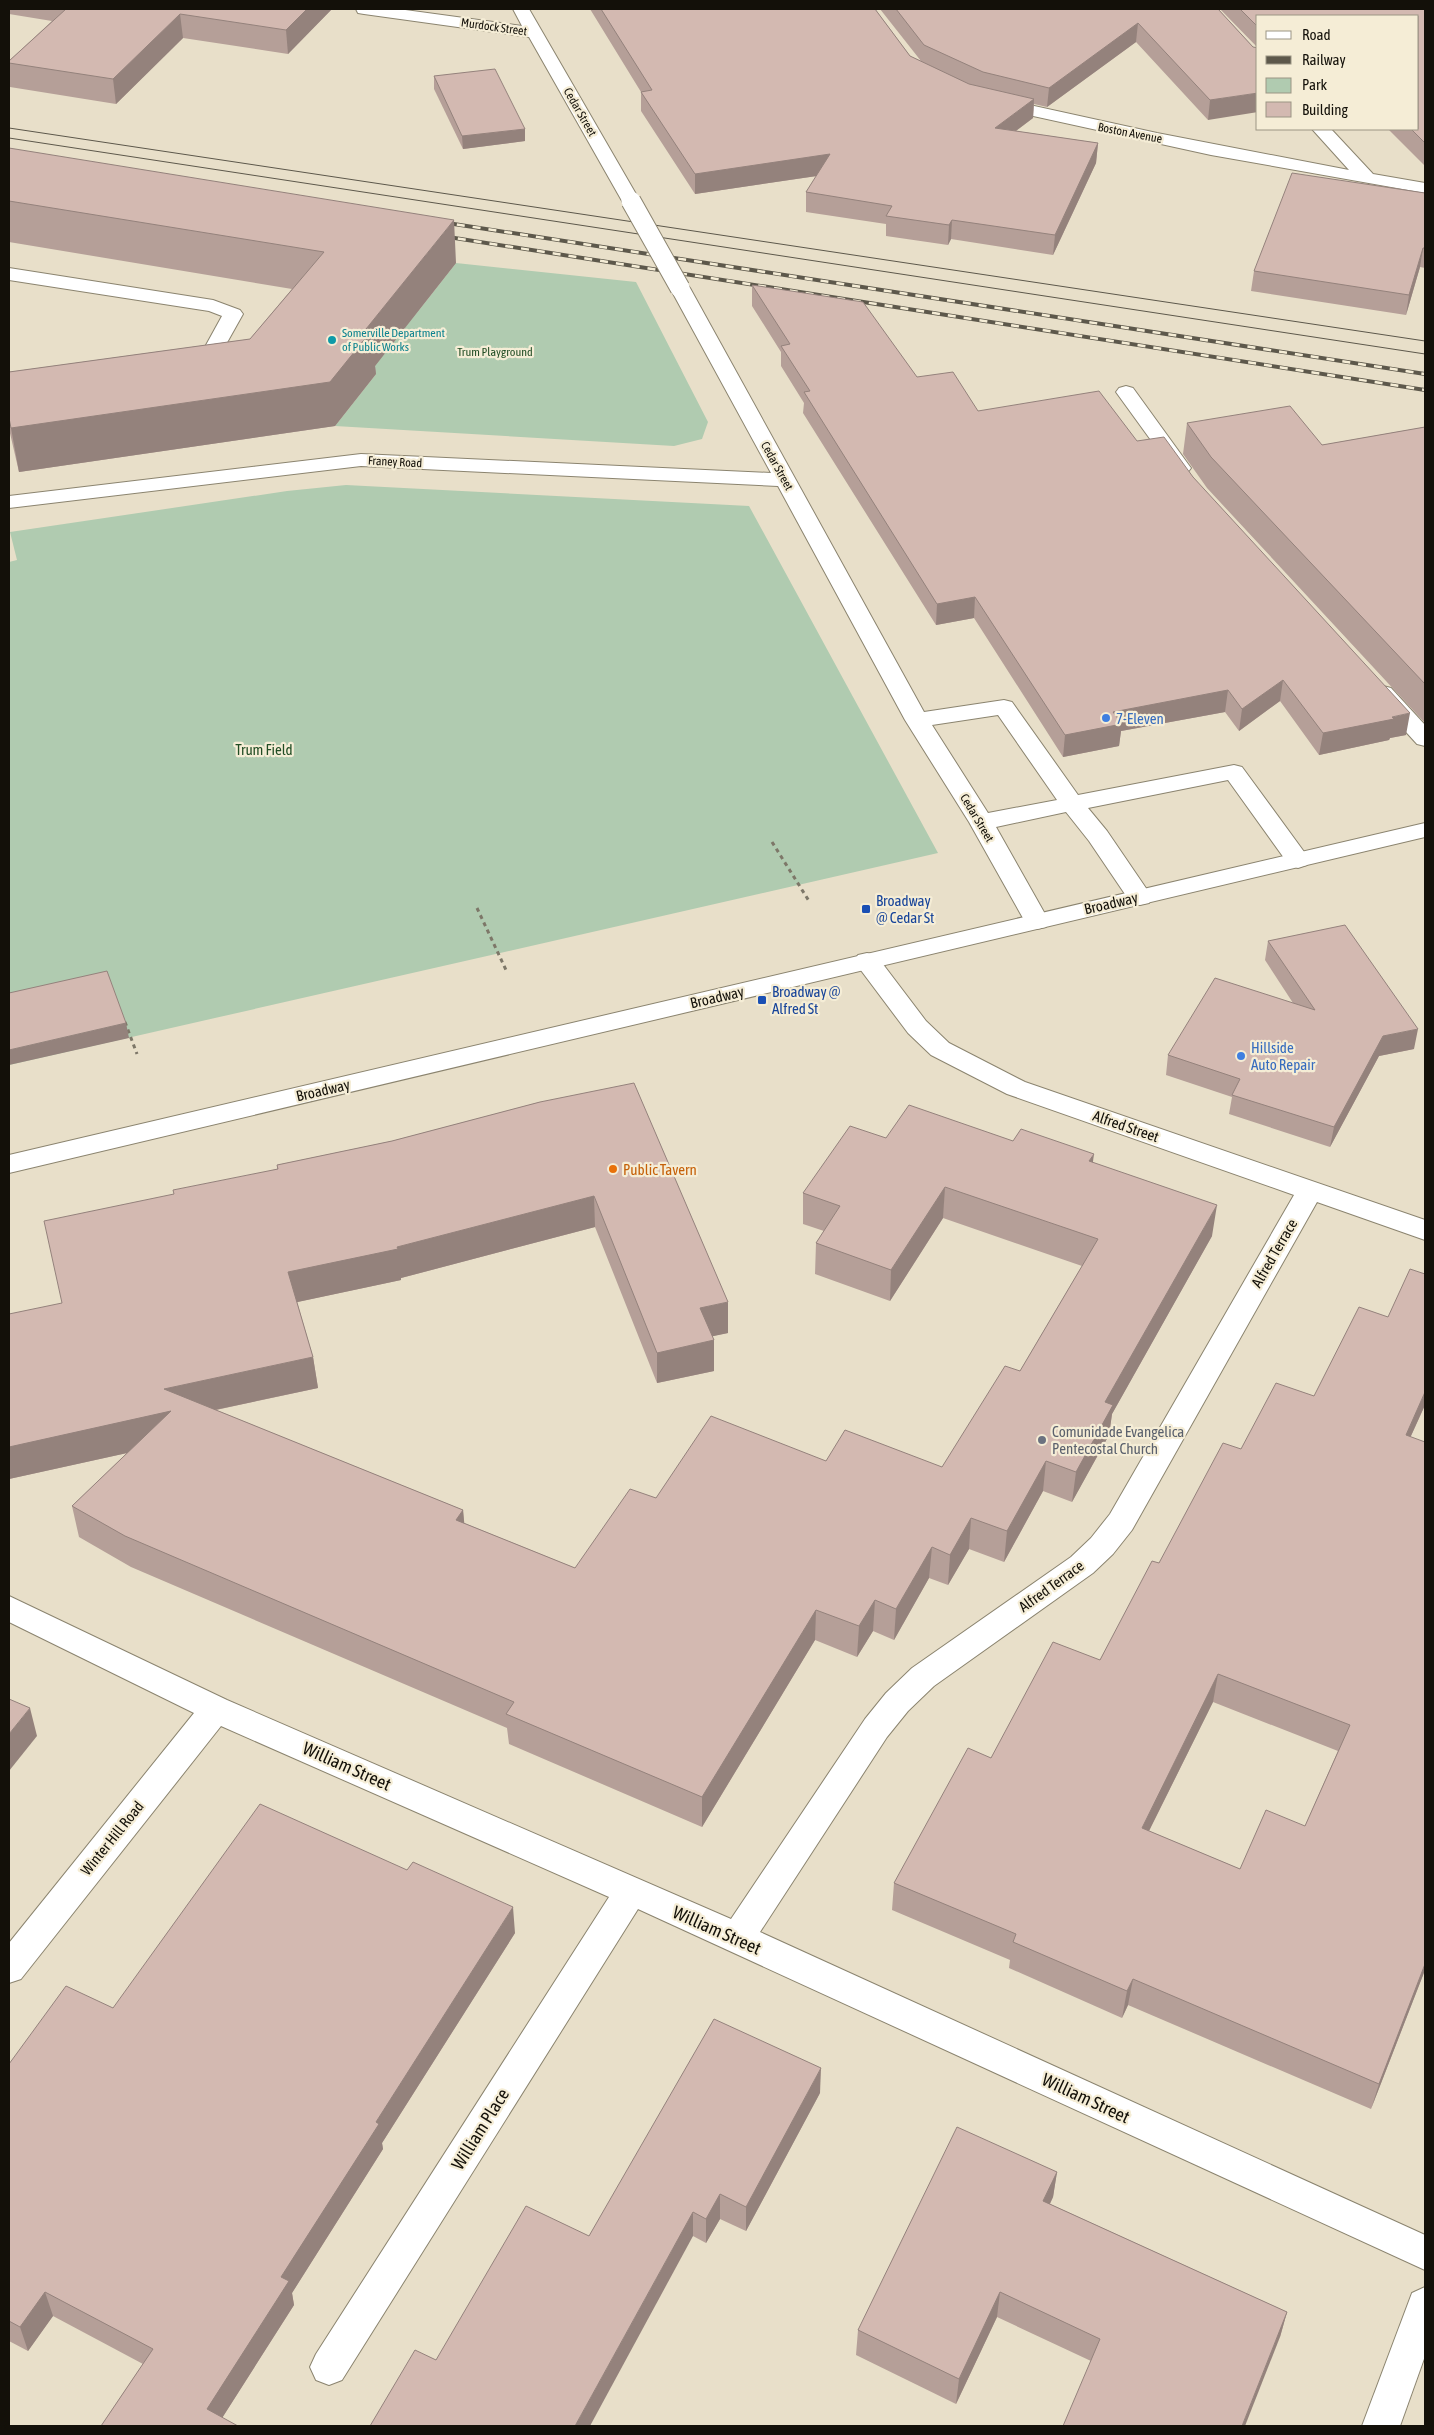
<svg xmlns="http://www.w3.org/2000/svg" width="1434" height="2435" font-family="'Asap Condensed',sans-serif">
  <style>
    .green { fill: #b0cbb0 }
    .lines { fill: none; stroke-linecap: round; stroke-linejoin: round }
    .minor-casing { stroke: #8b846f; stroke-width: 2 }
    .major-casing { stroke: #8b846f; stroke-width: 2 }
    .path { stroke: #7d7768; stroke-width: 3; stroke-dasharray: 4 4; stroke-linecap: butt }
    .minor { fill: #fff; fill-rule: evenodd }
    .major { fill: #fff; fill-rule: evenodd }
    .tram { stroke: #5d584b; stroke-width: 1 }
    .rail-casing { stroke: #5d584b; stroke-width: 4 }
    .rail { stroke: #f5edd6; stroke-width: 2.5; stroke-dasharray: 8; stroke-linecap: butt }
    .minor-bridge-casing { stroke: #8b846f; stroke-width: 21; stroke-linecap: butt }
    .minor-bridge { stroke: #fff; stroke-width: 19 }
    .wall { fill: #b59f98; fill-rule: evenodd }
    .shaded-wall { fill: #94827c }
    .building { fill: #d3b9b1; stroke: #94827c; fill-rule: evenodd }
    .culture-dot { fill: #0f9aa8; stroke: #f5edd6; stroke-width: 2 }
    .shop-dot { fill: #3f7fe0; stroke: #f5edd6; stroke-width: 2 }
    .transit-dot { fill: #1a4fb4; stroke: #f5edd6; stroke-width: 2 }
    .food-dot { fill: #e8710a; stroke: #f5edd6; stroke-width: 2 }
    .worship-dot { fill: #6b7280; stroke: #f5edd6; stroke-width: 2 }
    .labels { text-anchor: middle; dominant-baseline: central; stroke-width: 4.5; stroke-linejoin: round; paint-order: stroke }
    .far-street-label { font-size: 12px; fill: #131009; stroke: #f5edd6 }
    .far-culture-label { font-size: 12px; fill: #0d838f; stroke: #f5edd6; text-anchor: start }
    .far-park-label { font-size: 12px; fill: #214d24; stroke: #f5edd6 }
    .shop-label { font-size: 15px; fill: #366cbe; stroke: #f5edd6; text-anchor: start }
    .park-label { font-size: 15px; fill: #214d24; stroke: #f5edd6 }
    .transit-label { font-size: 15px; fill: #164399; stroke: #f5edd6; text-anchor: start }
    .street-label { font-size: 15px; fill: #131009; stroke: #f5edd6 }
    .food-label { font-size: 15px; fill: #c56008; stroke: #f5edd6; text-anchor: start }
    .worship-label { font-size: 15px; fill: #5b616d; stroke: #f5edd6; text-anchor: start }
    .near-street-label { font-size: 18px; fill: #131009; stroke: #f5edd6 }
  </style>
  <rect width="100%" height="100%" fill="#e8dfc9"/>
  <g class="green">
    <path d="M456 263 636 282 708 422 702 439 674 446 335 426 376 374 350 369 419 310Z"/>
    <path d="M346 485 749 506 938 853 9 1065V562L17 560 10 532 287 491Z"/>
  </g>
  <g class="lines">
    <g class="minor-casing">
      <g id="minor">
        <path d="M356 9H398L522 26 513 9H529L640 201 638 205H624L622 201 529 37 364 14 358 13Z"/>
        <path d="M998 98 1157 133 1349 170 1312 129H1331L1373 174 1425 183V193L1211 155 992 107 989 103 992 99Z"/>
        <path d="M9 268 213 300 240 310 243 314 215 364 192 373 185 371 182 367 185 363 200 356 222 316 209 311 9 280Z"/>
        <path d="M680 282 687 284 690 288 924 712 1004 700 1012 702 1078 795 1234 765 1242 767 1310 860 1307 865 1298 868 1289 865 1228 780 1088 808 1107 831 1152 897 1149 903 1140 905 1131 903 1089 841 1066 812 996 827 1049 921 1046 927 1037 929 1028 927 969 822 905 720 778 486 361 466 9 508V496L361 454 771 473 670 288 673 284ZM998 715 1057 800 988 813 932 725Z"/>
        <path d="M1126 386 1133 388 1188 464 1191 468 1188 472 1181 474 1174 472 1116 392 1119 388Z"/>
        <path d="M1383 686 1391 688 1425 725V746L1417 744 1375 698 1372 693 1375 688Z"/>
        <path d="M867 953 876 955 926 1021 949 1043 1025 1082 1425 1220V1240L1317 1202 1132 1530 1113 1554 1093 1573 934 1686 908 1711 887 1737 760 1932 1425 2235V2270L638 1909 342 2380 329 2385 316 2380 310 2367 316 2354 609 1897 221 1726 21 1979 9 1983V1943L194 1713 9 1622V1596L227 1700 731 1919 865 1719 886 1693 912 1668 1071 1557 1091 1538 1110 1514 1294 1195 1007 1094 931 1055 908 1033 854 961 858 955Z"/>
        <path d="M1425 2287V2356L1400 2426H1362L1412 2293Z"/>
      </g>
    </g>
    <g class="major-casing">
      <path id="major" d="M1425 823V837L9 1173V1155Z"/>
    </g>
    <g class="path">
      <path d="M772 842 809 901"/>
      <path d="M477 908 506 970"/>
      <path d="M125 1022 137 1054"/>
    </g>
    <use href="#minor" class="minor"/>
    <use href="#major" class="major"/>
    <g class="tram">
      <path d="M9 128 1425 341"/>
      <path d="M9 138 1425 354"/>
    </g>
    <g class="rail-casing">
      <g id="rail">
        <path d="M441 222 1425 374"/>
        <path d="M442 236 1425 390"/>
      </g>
    </g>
    <use href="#rail" class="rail"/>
    <g class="minor-bridge-casing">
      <path id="minor-bridge" d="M631 201 680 288"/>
    </g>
    <use href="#minor-bridge" class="minor-bridge"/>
  </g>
  <g class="wall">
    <path d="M9 9H332L288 54 183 38 116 104 10 87 9 77V61L52 21 9 14Z"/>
    <path d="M590 9H875L910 56 921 61 880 9H1218L1253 47 1208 120 1136 42 1047 107 1034 104 1033 118 1016 131 1098 143 1096 163 1053 255 951 239 948 245 886 236V224L806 212V192L817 176 695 194 641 111V92Z"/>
    <path d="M1220 9H1425V166L1388 129H1418V16H1258V48Z"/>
    <path d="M434 76 525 129V141L463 149 434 89Z"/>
    <path d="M9 148 456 263 375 366 376 374 335 426 19 472 9 429V372L250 339 292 289 9 242Z"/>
    <path d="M1425 193V268L1420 267 1406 315 1251 291 1254 271Z"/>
    <path d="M752 285 978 411 1137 441 1193 477 1406 735 1390 738 1389 740 1319 755 1280 701 1239 731 1225 712 1121 731 1119 746 1063 757 974 618 936 625 803 413 804 403 781 366V352L752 306Z"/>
    <path d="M1187 423 1322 445 1425 427V723L1207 488 1183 454Z"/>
    <path d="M1268 941 1414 1049 1379 1056 1330 1147 1229 1114 1232 1097 1166 1075 1168 1055 1293 1003 1265 960Z"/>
    <path d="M540 1102 728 1333 712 1336 714 1340V1371L657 1383 595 1227 401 1278V1280L297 1302 313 1357 318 1388 216 1410 463 1510 464 1523 575 1568 656 1498 826 1461 942 1467 1020 1371 1082 1266 943 1218 890 1301 815 1274 816 1243 824 1231 803 1224V1193L886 1138 1013 1141 1093 1162 1212 1236 1112 1414 1109 1435 1072 1502 1043 1491 1004 1562 969 1549 948 1585 929 1578 894 1640 873 1631 857 1657 815 1640 702 1827 509 1744 507 1728 131 1567 79 1537 72 1506 127 1453 9 1479 62 1303 174 1194 277 1169V1165L392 1141Z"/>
    <path d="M1425 1274V1405L1411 1436 1425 1970 1371 2109 1128 2005 1122 2018 1009 1968 1010 1960 892 1910 894 1883 991 1758 1100 1660 1159 1563 1241 1449 1314 1396 1388 1317ZM1213 1702 1338 1751 1305 1826 1240 1869 1149 1831Z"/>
    <path d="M515 1933 382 2143 383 2149 292 2293 294 2305 222 2418 101 2426 143 2364 53 2316 28 2351 9 2341V2064L113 2008Z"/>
    <path d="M820 2093 746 2231 720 2219 706 2243 693 2236 436 2360 589 2236Z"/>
    <path d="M1057 2172 1053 2197 1050 2204 1287 2312 1280 2337 1091 2361 997 2317 956 2404 856 2355 858 2330Z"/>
  </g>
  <g class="shaded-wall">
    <path d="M307 9H332L288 54 286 30Z"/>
    <path d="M180 14 183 38 116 104 113 79Z"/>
    <path d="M1138 23 1136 42 1047 107 1049 88Z"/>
    <path d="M1258 93V112L1208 120 1210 100Z"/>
    <path d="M1034 99 1033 118 994 147 995 128Z"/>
    <path d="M525 129V141L463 149 462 136Z"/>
    <path d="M1098 143 1096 163 1053 255 1055 235Z"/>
    <path d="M830 154V174L695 194V174Z"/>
    <path d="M454 220 456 263 375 366 376 374 335 426 19 472 11 428 366 329Z"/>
    <path d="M952 220 951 239 948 245 949 225Z"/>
    <path d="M1423 248 1420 267 1406 315 1409 295Z"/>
    <path d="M975 597 974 618 936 625 937 604Z"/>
    <path d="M1283 680 1280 701 1239 731 1242 709Z"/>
    <path d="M1228 690 1225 712 1121 731 1119 746 1063 757 1065 735 1113 712Z"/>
    <path d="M1410 713 1406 735 1390 738 1389 740 1319 755 1323 733Z"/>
    <path d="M126 1023 129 1038 9 1065V1050Z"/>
    <path d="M1418 1029 1414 1049 1379 1056 1330 1147 1334 1127 1383 1036Z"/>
    <path d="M1094 1154 1090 1184 1089 1161Z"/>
    <path d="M945 1187 943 1218 890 1301 891 1270Z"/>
    <path d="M594 1196 595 1227 401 1278V1280L293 1303 288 1272 397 1247Z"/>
    <path d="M1217 1205 1212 1236 1112 1414 1109 1435 1072 1502 1076 1472 1105 1402Z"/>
    <path d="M728 1302V1333L700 1339V1308Z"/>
    <path d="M714 1340V1371L657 1383V1353Z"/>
    <path d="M313 1357 318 1388 172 1419 177 1442 9 1479V1447L164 1389Z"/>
    <path d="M1425 1392V1405L1399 1462 1406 1435Z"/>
    <path d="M1046 1461 1043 1491 1004 1562 1007 1531Z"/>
    <path d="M463 1510 466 1541 456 1520Z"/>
    <path d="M971 1518 969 1549 948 1585 950 1555Z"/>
    <path d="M932 1547 929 1578 894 1640 896 1609Z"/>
    <path d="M875 1600 873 1631 857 1657 859 1626Z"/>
    <path d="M816 1610 815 1640 702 1827V1797Z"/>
    <path d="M1218 1674 1213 1702 1137 1855 1142 1828Z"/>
    <path d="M30 1708 37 1736 9 1771V1734Z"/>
    <path d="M513 1907 515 1933 382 2143 383 2149 292 2293 294 2305 217 2426 207 2409 281 2277 376 2122Z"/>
    <path d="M1425 1964V1970L1371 2109 1379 2084Z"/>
    <path d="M1133 1979 1128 2005 1122 2018 1127 1991Z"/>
    <path d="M821 2068 820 2093 746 2231V2207Z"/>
    <path d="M1057 2172 1053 2197 1039 2226 1043 2201Z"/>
    <path d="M720 2194V2219L706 2243V2219Z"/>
    <path d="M693 2212V2236L590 2426H575Z"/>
    <path d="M45 2292 53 2316 28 2351 20 2327Z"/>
    <path d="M1000 2292 997 2317 956 2404 959 2379Z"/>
    <path d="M1287 2312 1280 2337 1245 2426H1242Z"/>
  </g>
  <g class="building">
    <path d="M66 9H307L286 30 180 14 113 79 9 63V61Z"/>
    <path d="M601 9H875L910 56 969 84 1034 99 995 128 1098 143 1055 235 952 220 949 225 886 216 892 206 806 192 830 154 695 174 641 92 652 90Z"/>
    <path d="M896 9H1218L1253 47 1258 48V93L1210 100 1138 23 1049 88 983 72 924 45Z"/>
    <path d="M1240 9H1425V143L1411 129H1418V16H1258V27Z"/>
    <path d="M495 69 525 129 462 136 434 76Z"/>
    <path d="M9 148 454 220 366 329 372 330 330 382 11 428 9 418V372L250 339 324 252 9 201Z"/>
    <path d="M1292 173 1425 193V248H1423L1409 295 1254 271Z"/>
    <path d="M752 285 863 302 917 377 953 372 978 411 1099 391 1137 441 1164 437 1193 477 1410 713 1392 717 1394 719 1323 733 1283 680 1242 709 1228 690 1113 712 1122 724 1065 735 975 597 937 604 804 392 810 391 781 346 790 344Z"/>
    <path d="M1290 406 1322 445 1425 427V684L1211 457 1187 423Z"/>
    <path d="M1345 925 1418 1029 1383 1036 1334 1127 1232 1095 1240 1079 1168 1055 1215 978 1315 1010 1268 941Z"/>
    <path d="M107 971 126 1023 9 1050V993Z"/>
    <path d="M634 1083 728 1302 700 1308 714 1340 657 1353 594 1196 397 1247 398 1249 288 1272 313 1357 164 1389 463 1510 456 1520 575 1568 630 1489 656 1498 711 1416 826 1461 845 1430 942 1467 1005 1366 1020 1371 1098 1239 945 1187 891 1270 816 1243 840 1206 803 1193 850 1126 886 1138 909 1105 1013 1141 1021 1129 1094 1154 1089 1161 1217 1205 1105 1402 1113 1405 1076 1472 1046 1461 1007 1531 971 1518 950 1555 932 1547 896 1609 875 1600 859 1626 816 1610 702 1797 506 1714 514 1702 125 1536 72 1506 171 1411 9 1447V1314L62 1303 44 1221 174 1194 173 1190 278 1169 277 1165 392 1141 540 1102Z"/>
    <path d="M1410 1269 1425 1274V1392L1406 1435 1425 1442V1964L1379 2084 1133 1979 1127 1991 1013 1942 1016 1934 894 1883 968 1748 991 1758 1053 1642 1100 1660 1152 1561 1159 1563 1223 1443 1241 1449 1276 1383 1314 1396 1359 1307 1388 1317ZM1218 1674 1350 1725 1305 1826 1266 1810 1240 1869 1142 1828Z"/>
    <path d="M9 1699 30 1708 9 1734Z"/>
    <path d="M260 1804 407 1870 413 1862 513 1907 376 2122 379 2124 281 2277 289 2281 207 2409 238 2426H101L153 2349 45 2292 20 2327 9 2321V2064L66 1986 113 2008Z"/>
    <path d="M714 2019 821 2068 746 2207 720 2194 706 2219 693 2212 575 2426H370L415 2350 436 2360 526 2206 589 2236Z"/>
    <path d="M957 2127 1057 2172 1043 2201 1287 2312 1242 2426H1063L1100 2339 1000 2292 959 2379 858 2330Z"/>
  </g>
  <circle class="culture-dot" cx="332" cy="340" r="5"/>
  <g class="shop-dot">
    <circle cx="1106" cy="718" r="5"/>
    <circle cx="1241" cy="1056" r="5"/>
  </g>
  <g class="transit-dot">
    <rect x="861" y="904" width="10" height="10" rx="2.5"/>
    <rect x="757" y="995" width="10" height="10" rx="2.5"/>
  </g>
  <circle class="food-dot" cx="613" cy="1169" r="5"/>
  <circle class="worship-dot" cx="1042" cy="1440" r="5"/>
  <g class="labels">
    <g class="far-street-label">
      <text transform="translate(494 27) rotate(8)">Murdock Street</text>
      <text transform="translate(580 112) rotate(60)">Cedar Street</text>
      <text transform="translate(1130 133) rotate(11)">Boston Avenue</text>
      <text transform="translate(395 462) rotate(3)">Franey Road</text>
      <text transform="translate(777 466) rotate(61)">Cedar Street</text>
      <text transform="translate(977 818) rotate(59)">Cedar Street</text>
    </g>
    <g class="far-culture-label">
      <text x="342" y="333">Somerville Department<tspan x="342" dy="14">of Public Works</tspan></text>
    </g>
    <g class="far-park-label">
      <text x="495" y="352">Trum Playground</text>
    </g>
    <g class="shop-label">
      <text x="1116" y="718">7-Eleven</text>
      <text x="1251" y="1047">Hillside<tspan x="1251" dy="17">Auto Repair</tspan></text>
    </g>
    <g class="park-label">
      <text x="264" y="749">Trum Field</text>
    </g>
    <g class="transit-label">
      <text x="876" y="900">Broadway<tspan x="876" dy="17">@ Cedar St</tspan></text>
      <text x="772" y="991">Broadway @<tspan x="772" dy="17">Alfred St</tspan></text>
    </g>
    <g class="street-label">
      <text transform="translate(1111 903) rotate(-13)">Broadway</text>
      <text transform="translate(717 997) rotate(-13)">Broadway</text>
      <text transform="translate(323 1090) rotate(-13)">Broadway</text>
      <text transform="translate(1126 1126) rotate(19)">Alfred Street</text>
      <text transform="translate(1274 1253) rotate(-60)">Alfred Terrace</text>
      <text transform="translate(1051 1586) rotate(-36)">Alfred Terrace</text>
      <text transform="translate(112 1838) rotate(-51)">Winter Hill Road</text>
    </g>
    <g class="food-label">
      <text x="623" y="1169">Public Tavern</text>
    </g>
    <g class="worship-label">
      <text x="1052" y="1431">Comunidade Evangelica<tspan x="1052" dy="17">Pentecostal Church</tspan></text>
    </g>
    <g class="near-street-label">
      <text transform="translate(347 1766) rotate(24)">William Street</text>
      <text transform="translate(717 1930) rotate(24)">William Street</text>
      <text transform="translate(1086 2098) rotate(25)">William Street</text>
      <text transform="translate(480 2129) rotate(-58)">William Place</text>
    </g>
  </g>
  <rect width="1434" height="2435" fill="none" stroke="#131009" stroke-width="20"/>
  <rect x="1256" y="15" width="162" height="115" fill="#f5edd6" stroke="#9b9584"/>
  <rect x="1266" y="31" width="25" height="8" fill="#ffffff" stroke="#9b9584"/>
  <text x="1302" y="40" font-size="15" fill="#131009">Road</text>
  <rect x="1266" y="56" width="25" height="8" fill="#5d584b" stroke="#9b9584"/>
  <text x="1302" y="65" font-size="15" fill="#131009">Railway</text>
  <rect x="1266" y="78" width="25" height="15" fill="#b0cbb0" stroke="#9b9584"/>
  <text x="1302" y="90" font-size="15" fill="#131009">Park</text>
  <rect x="1266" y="102" width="25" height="15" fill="#d3b9b1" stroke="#9b9584"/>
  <text x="1302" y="115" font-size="15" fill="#131009">Building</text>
</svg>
